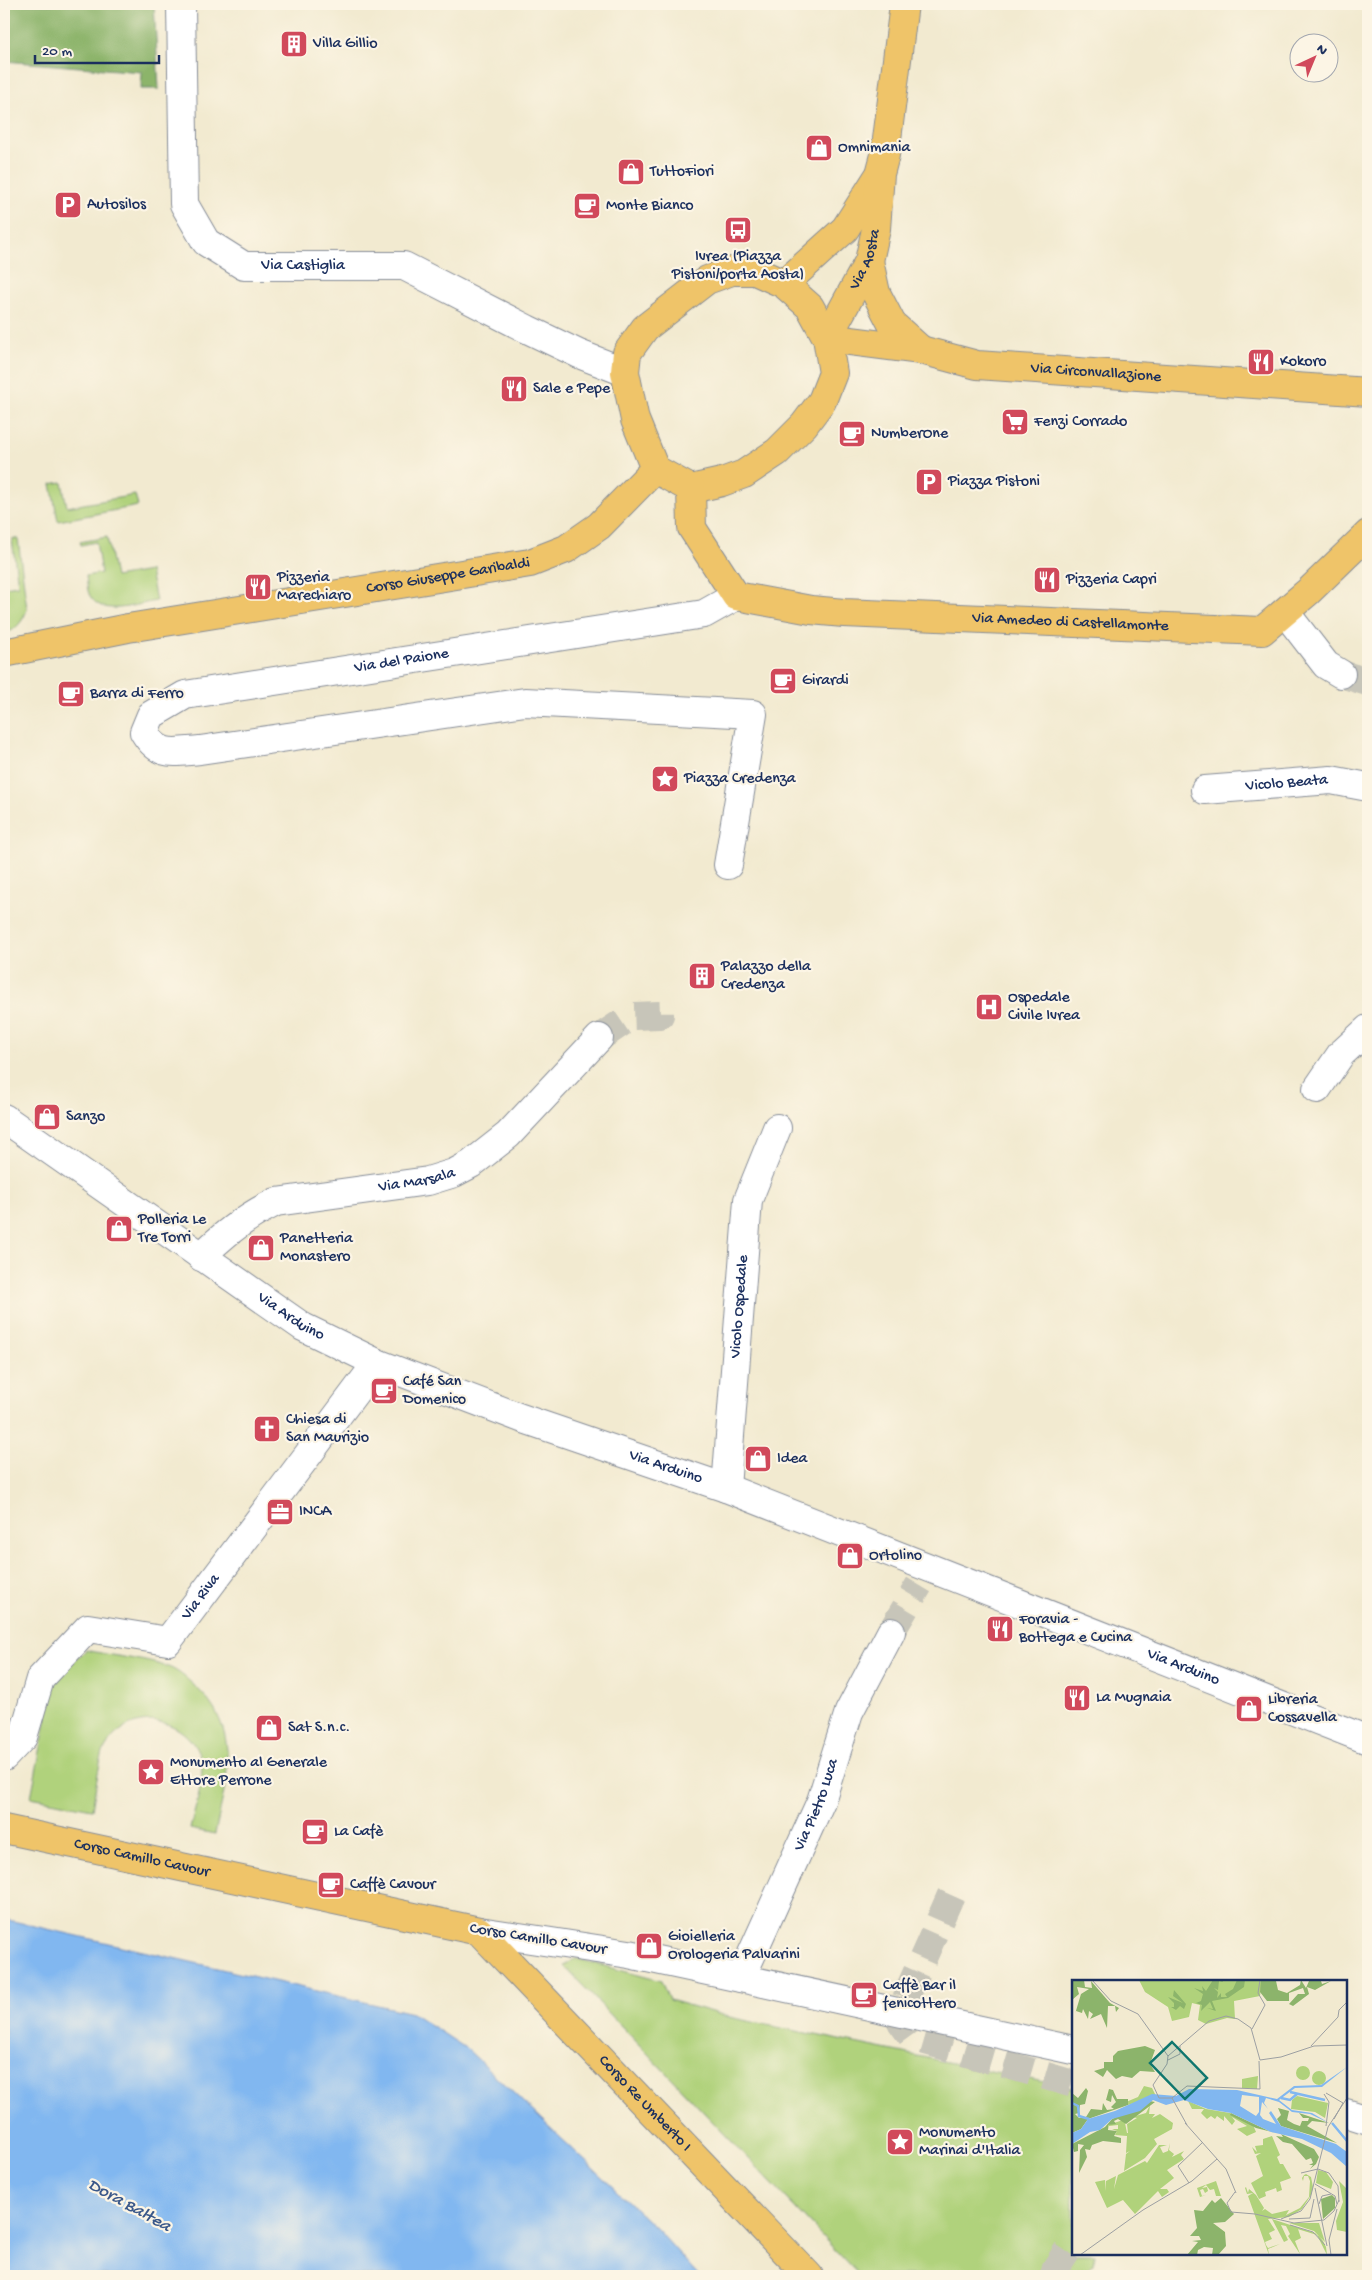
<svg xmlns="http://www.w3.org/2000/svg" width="1372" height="2280" font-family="'Gochi Hand',sans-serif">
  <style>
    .green { fill: #b0d27b; stroke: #66806c }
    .forest { fill: #8cb46b; stroke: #547264 }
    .water { fill: #81b7f0; stroke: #4e73a7 }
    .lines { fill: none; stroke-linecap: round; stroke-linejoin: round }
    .minor-tunnel { stroke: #c7c5b9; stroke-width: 28; stroke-dasharray: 28 14; stroke-linecap: butt }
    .minor-casing { stroke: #868c97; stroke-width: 30 }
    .major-casing { stroke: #868c97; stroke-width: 30 }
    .minor { stroke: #fff; stroke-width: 28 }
    .major { stroke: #efc469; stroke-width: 28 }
    .labels { text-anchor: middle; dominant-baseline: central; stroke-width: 4.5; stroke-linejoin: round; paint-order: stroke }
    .poi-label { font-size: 16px; fill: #1b2f5e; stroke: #fcf5e5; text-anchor: start }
    .street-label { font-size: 16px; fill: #1b2f5e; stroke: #fcf5e5 }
    .water-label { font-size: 18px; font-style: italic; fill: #3a588a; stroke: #fcf5e5 }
    .inset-river { fill: none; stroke: #81b7f0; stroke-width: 2.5 }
    .inset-road { fill: none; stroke: #9c9fa2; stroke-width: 1 }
    .view { fill: #0f766e; fill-opacity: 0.15; stroke: #0f766e; stroke-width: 2.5 }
    .inset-edge { fill: none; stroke: #1b2f5e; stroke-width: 2.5 }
  </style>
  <rect width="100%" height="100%" fill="#fcf5e5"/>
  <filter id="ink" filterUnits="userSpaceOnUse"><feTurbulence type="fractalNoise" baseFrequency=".02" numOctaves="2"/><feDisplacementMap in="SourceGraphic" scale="10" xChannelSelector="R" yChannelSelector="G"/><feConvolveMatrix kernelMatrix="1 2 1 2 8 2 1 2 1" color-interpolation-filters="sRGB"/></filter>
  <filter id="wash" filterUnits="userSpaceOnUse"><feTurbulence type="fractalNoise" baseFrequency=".0096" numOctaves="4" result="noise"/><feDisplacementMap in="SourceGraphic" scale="20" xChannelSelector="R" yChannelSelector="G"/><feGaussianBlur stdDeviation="1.12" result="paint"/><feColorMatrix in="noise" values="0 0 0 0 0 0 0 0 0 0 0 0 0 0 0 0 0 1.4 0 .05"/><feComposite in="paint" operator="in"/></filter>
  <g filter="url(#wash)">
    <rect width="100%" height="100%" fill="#f2ead0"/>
    <g class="green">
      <path d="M62 482 67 507 135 495 138 506 58 521 51 484Z"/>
      <path d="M107 537 115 577 150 571 156 601C136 604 103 618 90 596 87 591 87 582 86 576L101 573 96 542 81 545 80 542Z"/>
      <path d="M12 539H18L27 609C24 620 15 632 4 633V587L18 585Z"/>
      <path d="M86 1650C112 1656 144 1659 168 1667 180 1671 190 1682 199 1690 242 1734 226 1781 215 1834L190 1829C194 1812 205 1778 201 1761 190 1717 131 1706 106 1746 99 1757 95 1794 92 1809L31 1797 53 1686 66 1669Z"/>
      <path d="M574 1958 661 1981 669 2000 733 2018 1073 2088V2254H1095L1093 2264 1081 2276H860L564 1966Z"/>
    </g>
    <path class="forest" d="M4 4H154L159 89H141L142 72 4 61Z"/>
    <path class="water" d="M4 1919 412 2013 467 2049 657 2229 699 2276H4Z"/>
  </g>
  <g filter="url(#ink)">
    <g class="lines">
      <g class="minor-tunnel">
        <path d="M1341 674 1368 682"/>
        <path d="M599 1038 632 1016 660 1015V1000"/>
        <path d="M891 1632 919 1585"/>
        <path d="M951 1895 908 1992 901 2022 912 2037 1073 2084"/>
        <path d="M1054 2276 1056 2268 1073 2242"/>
      </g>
      <g class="minor-casing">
        <g id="minor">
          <path id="s1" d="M181 4 184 204 206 242 244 266H404L527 329 579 354 625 372"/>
          <path d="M1285 612 1326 665 1341 674"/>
          <path id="s2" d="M1205 790 1331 780 1368 787"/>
          <path id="s3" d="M728 865 753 714 525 702 200 750C173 752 160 758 144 732L151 715 185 695 704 614 736 596"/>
          <path d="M1317 1089 1341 1054 1368 1029"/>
          <path id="s4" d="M4 1118 303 1327 377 1363 521 1418 726 1488 1368 1740"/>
          <path id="s5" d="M201 1257C223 1234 247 1216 276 1202L428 1181 454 1173 471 1164 508 1135 599 1038"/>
          <path id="s6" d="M726 1488 748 1200 777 1128"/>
          <path id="s7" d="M4 1757 23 1737 40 1679 88 1628 168 1641 377 1363"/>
          <path d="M479 1931 629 1954 1073 2050"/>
          <path id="s8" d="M741 1978 821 1801 849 1712 891 1632"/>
          <path d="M1346 2113 1368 2120"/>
        </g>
      </g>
      <g class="major-casing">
        <g id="major">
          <path d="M869 261 876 293 892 324 921 350"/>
          <path d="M732 271H755L784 284 810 307 827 338 833 373 822 401 804 425 777 452 744 474 722 482 691 489 655 469 635 420 625 372 627 353 645 328 707 280Z"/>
          <path d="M784 284 845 229 878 177"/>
          <path id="s9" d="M827 338 921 350 977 365 1368 392"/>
          <path id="s10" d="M827 338 869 261 876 229 880 174 885 155 904 4"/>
          <path id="s11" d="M691 489 692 528 736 596 811 610 844 613 1262 631 1309 591 1368 534"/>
          <path id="s12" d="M4 653 128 628 530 563 566 549 599 526 655 469"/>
          <path id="s13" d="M4 1829 479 1931 809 2276"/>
        </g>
      </g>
      <use href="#minor" class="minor"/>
      <use href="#major" class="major"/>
    </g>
  </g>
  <defs>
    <g id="building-square" transform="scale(1.4375)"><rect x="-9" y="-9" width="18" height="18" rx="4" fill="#d1495b" stroke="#fcf5e5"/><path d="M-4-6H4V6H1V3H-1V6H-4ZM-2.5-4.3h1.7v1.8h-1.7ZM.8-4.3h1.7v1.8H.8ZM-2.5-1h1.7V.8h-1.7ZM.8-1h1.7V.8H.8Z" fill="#fff"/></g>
    <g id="shop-square" transform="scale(1.4375)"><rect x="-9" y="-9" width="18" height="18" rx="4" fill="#d1495b" stroke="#fcf5e5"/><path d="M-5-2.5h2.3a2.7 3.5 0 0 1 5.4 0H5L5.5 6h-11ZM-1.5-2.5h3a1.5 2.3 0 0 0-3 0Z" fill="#fff"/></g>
    <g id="parking-square" transform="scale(1.4375)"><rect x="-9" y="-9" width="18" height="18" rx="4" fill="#d1495b" stroke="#fcf5e5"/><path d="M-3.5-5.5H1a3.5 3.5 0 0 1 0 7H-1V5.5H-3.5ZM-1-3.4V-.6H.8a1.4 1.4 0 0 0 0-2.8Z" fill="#fff"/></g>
    <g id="cafe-square" transform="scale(1.4375)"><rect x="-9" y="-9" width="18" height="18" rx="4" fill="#d1495b" stroke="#fcf5e5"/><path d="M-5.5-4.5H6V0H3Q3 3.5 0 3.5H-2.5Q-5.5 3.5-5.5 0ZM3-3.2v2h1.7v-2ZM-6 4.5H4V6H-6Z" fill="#fff"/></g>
    <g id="bus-square" transform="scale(1.4375)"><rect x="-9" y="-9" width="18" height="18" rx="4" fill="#d1495b" stroke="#fcf5e5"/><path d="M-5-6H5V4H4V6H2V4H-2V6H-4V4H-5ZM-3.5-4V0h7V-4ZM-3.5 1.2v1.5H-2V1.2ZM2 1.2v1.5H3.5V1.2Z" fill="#fff"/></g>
    <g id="restaurant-square" transform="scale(1.4375)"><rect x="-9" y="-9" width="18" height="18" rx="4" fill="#d1495b" stroke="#fcf5e5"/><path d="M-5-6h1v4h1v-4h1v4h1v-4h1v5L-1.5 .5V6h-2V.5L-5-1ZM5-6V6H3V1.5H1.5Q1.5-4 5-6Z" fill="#fff"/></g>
    <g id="supermarket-square" transform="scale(1.4375)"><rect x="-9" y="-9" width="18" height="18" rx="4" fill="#d1495b" stroke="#fcf5e5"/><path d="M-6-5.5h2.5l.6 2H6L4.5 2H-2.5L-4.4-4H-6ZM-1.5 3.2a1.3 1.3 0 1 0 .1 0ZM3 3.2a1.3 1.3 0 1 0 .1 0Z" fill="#fff"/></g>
    <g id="sight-square" transform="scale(1.4375)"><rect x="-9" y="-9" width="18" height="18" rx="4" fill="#d1495b" stroke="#fcf5e5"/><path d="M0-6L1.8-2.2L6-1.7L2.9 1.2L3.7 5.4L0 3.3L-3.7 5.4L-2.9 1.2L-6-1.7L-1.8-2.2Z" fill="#fff"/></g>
    <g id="hospital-square" transform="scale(1.4375)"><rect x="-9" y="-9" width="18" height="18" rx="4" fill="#d1495b" stroke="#fcf5e5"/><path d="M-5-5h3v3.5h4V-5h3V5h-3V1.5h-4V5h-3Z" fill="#fff"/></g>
    <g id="church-square" transform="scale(1.4375)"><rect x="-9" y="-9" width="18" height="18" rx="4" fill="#d1495b" stroke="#fcf5e5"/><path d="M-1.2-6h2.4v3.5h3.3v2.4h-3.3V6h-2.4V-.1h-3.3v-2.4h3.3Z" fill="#fff"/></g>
    <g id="office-square" transform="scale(1.4375)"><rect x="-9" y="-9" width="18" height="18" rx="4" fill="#d1495b" stroke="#fcf5e5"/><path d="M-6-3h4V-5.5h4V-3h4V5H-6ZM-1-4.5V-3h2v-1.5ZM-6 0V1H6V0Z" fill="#fff"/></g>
  </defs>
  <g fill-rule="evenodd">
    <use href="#building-square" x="294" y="44"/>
    <use href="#shop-square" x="819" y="148"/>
    <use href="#shop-square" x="631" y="172"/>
    <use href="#parking-square" x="68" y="205"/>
    <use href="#cafe-square" x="587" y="206"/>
    <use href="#bus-square" x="738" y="230"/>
    <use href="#restaurant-square" x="1261" y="362"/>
    <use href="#restaurant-square" x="514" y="389"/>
    <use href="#supermarket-square" x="1015" y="422"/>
    <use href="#cafe-square" x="852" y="434"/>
    <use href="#parking-square" x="929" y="482"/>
    <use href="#restaurant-square" x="1047" y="580"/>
    <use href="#restaurant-square" x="258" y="587"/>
    <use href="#cafe-square" x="783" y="681"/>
    <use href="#cafe-square" x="71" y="694"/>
    <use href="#sight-square" x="665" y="779"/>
    <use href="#building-square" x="702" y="976"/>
    <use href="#hospital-square" x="989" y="1007"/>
    <use href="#shop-square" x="47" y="1117"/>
    <use href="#shop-square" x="119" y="1229"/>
    <use href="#shop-square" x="261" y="1248"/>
    <use href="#cafe-square" x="384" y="1391"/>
    <use href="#church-square" x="267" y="1429"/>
    <use href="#shop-square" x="758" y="1459"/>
    <use href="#office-square" x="280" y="1512"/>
    <use href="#shop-square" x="850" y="1556"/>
    <use href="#restaurant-square" x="1000" y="1629"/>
    <use href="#restaurant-square" x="1077" y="1698"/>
    <use href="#shop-square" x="1249" y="1709"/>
    <use href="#shop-square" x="269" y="1728"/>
    <use href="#sight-square" x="151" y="1772"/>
    <use href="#cafe-square" x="315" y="1832"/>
    <use href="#cafe-square" x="331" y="1885"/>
    <use href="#shop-square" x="649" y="1946"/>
    <use href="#cafe-square" x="864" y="1995"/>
    <use href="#sight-square" x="900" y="2142"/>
  </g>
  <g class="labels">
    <g class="poi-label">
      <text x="313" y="44">Villa Gillio</text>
      <text x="838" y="148">Omnimania</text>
      <text x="650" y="172">TuttoFiori</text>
      <text x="87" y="205">Autosilos</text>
      <text x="606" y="206">Monte Bianco</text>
      <text x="738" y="257" text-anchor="middle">Ivrea (Piazza<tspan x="738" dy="18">Pistoni/porta Aosta)</tspan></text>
      <text x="1280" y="362">Kokoro</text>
      <text x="533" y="389">Sale e Pepe</text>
      <text x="1034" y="422">Fenzi Corrado</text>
      <text x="871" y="434">NumberOne</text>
      <text x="948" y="482">Piazza Pistoni</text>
      <text x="277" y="578">Pizzeria<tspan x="277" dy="18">Marechiaro</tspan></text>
      <text x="1066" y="580">Pizzeria Capri</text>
      <text x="802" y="681">Girardi</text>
      <text x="90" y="694">Barra di Ferro</text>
      <text x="684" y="779">Piazza Credenza</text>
      <text x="721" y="967">Palazzo della<tspan x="721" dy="18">Credenza</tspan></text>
      <text x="1008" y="998">Ospedale<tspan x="1008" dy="18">Civile Ivrea</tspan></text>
      <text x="66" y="1117">Sanzo</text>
      <text x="138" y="1220">Polleria Le<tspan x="138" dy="18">Tre Torri</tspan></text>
      <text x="280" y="1239">Panetteria<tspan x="280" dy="18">Monastero</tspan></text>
      <text x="403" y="1382">Café San<tspan x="403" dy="18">Domenico</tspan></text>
      <text x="286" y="1420">Chiesa di<tspan x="286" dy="18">San Maurizio</tspan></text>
      <text x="777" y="1459">Idea</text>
      <text x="299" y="1512">INCA</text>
      <text x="869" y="1556">Ortolino</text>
      <text x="1019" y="1620">Foravia -<tspan x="1019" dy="18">Bottega e Cucina</tspan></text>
      <text x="1096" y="1698">La Mugnaia</text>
      <text x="1268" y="1700">Libreria<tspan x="1268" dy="18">Cossavella</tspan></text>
      <text x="288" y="1728">Sat S.n.c.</text>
      <text x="170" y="1763">Monumento al Generale<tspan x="170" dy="18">Ettore Perrone</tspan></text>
      <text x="334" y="1832">La Cafè</text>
      <text x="350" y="1885">Caffè Cavour</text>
      <text x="668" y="1937">Gioielleria<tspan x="668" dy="18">Orologeria Palvarini</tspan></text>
      <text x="883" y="1986">Caffè Bar il<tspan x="883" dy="18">fenicottero</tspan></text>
      <text x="919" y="2133">Monumento<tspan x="919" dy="18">Marinai d'Italia</tspan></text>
    </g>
    <g class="street-label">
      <text stroke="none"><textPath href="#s10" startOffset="88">Via Aosta</textPath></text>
      <text stroke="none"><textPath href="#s1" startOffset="348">Via Castiglia</textPath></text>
      <text stroke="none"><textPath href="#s9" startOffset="272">Via Circonvallazione</textPath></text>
      <text stroke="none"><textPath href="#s12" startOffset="451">Corso Giuseppe Garibaldi</textPath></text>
      <text stroke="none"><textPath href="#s11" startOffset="456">Via Amedeo di Castellamonte</textPath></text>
      <text stroke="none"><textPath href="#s3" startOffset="1051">Via del Paione</textPath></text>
      <text stroke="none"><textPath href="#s2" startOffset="82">Vicolo Beata</textPath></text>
      <text stroke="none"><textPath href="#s5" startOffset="236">Via Marsala</textPath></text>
      <text stroke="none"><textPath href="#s6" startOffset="182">Vicolo Ospedale</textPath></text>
      <text stroke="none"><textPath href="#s4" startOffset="349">Via Arduino</textPath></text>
      <text stroke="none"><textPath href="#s4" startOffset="754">Via Arduino</textPath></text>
      <text stroke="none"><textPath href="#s7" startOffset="294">Via Riva</textPath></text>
      <text stroke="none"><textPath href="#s4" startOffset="1309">Via Arduino</textPath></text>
      <text stroke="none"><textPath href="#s8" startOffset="189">Via Pietro Luca</textPath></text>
      <text stroke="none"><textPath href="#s13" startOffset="141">Corso Camillo Cavour</textPath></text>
      <text transform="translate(538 1940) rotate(9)">Corso Camillo Cavour</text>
      <text stroke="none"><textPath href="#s13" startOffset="725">Corso Re Umberto I</textPath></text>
    </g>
    <g class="water-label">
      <text transform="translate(129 2206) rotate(29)">Dora Baltea</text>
    </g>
  </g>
  <g transform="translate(1072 1980)">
    <rect width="275" height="275" fill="#f2ead0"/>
    <path d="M67 0H190L188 16 162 21 163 39 155 38 134 44 126 40 128 25 120 23 117 37 100 41 96 27 73 12ZM224 93a7 7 0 1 1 14 0a7 7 0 1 1-14 0ZM240 98a7 7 0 1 1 14 0a7 7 0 1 1-14 0ZM186 96 185 109 170 108V99ZM72 106 80 108 84 116 56 125 54 122 66 117ZM225 116 256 123 253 138 243 132 219 129 220 120ZM116 121 134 129 158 133 181 145 184 152 175 156 165 149 175 146 160 137 163 141 160 145 152 136V141L145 136 143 139 139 136 135 139 129 133 132 129H120ZM78 125 77 134H83L80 138 88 134 101 143 100 149 82 159 85 164 73 178 52 191 54 174 58 171 54 173 55 156 43 155 45 151 40 149H46V145L37 146V150L36 145 51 140 55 142 53 143 55 153H56L55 144 65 138 60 137 74 133ZM200 156 208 175 205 177 208 184H211L219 198 208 202 210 210 205 212 204 208 193 212 194 216 187 219 179 203 191 196 184 176 189 173 183 174 180 167 185 172 183 166 191 165V159ZM98 163 97 170 102 174 100 177 112 171 109 175 112 179 95 190 102 198 88 209H95L97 212 90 217 86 211 63 234 51 220 35 228 23 202 33 200 34 211V201L44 196 42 209 46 195 73 181 75 183 87 165H95L88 167 91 173 96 171ZM246 190 254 192 261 202 259 209 244 203ZM234 194 239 197 241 207 239 215 230 229 217 237 196 239 203 250 197 253 200 259 193 262 194 265 196 268 208 264 196 269 197 275 176 216 181 213 175 214 173 208 174 207 176 213 177 209 184 215 192 228 190 231 193 229 200 234 217 230 214 235 228 228 237 217 238 201 236 196H232L231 201 230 198 232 195ZM144 201 149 216H144L142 209 138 210 134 205 130 208 135 207 136 211 133 213 131 209 128 210 130 216 134 215 128 217 125 208ZM267 201 275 209V252L265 250 264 241 271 222ZM200 239 243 253 248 257 251 261 254 267 255 275 245 255 219 247 226 249 229 258 223 261 228 274 216 256 218 254 214 246 209 245 216 260 212 262ZM217 243H247L253 262 242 251Z" fill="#b0d27b"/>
    <path d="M0 0H12L13 7 20 8 19 1 38 23 47 28 44 32 43 26H36L35 48 29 34 18 39 21 34 17 31 16 39 11 29 10 33 4 31 3 34 9 14 17 9 5 7 7 14 0 20ZM141 0H150L151 2 147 1 146 10 142 8 146 12 145 18 149 13V17H155L153 14 161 9 165 0H173L172 7 156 18 140 21 144 31 135 28 141 29 138 22 129 31 130 25 124 23 129 21 131 14 122 8 131 11 130 6 134 11ZM189 0 204 1 206 10 215 13 228 5 229 0 234 8 237 1H249L250 4 259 1 243 10 235 7 237 14 221 26 217 24 226 14H233L231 8 217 13V21H195L188 12ZM102 10 114 24 112 29 108 26 104 30 99 27H102V23L96 17 111 23 101 16ZM73 66 83 70 78 84 83 92 68 91 60 98 50 96 44 99 35 90 31 97 22 91 32 88V82H41V76L46 71ZM14 108 16 111 13 124 8 125 7 133 3 134 7 138 14 137 19 129 30 130 31 123 35 130 42 129 39 127 44 122 40 115 39 122 34 120 37 109 41 110 45 119H56V125L16 139 9 149 0 153V113L6 118ZM78 121 83 122 54 144 46 139 42 141 44 144 36 145V150L45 151 42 156 49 158V163L31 161 20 165 18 170 13 169 15 177 7 193 8 170 12 165 6 164V171L2 172 0 164 33 147 40 139ZM206 128 217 131 215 140 222 144 228 146 230 141H236L237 138H231L227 133 257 143 240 141 235 146 265 163 209 146 205 139 209 135ZM159 133 197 151 204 153 184 148 158 135ZM209 154 242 169 247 177 244 184 238 189 241 185H237L241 183 239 178 234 180 220 164 211 162 204 156 211 157ZM260 215 263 218V228L251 239 249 219ZM149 218 162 234 153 242 141 243 153 252 154 266 146 275H140L141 268 132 267 126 270 125 275H115L126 262 120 261 129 260 127 256H118L125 248 122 230 131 231 140 220 143 223Z" fill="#8cb46b"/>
    <path d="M275 87 250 107 223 108 207 120 220 130 240 133 257 143 238 134 220 132 207 122 194 118 192 123 196 129 190 122 188 135 191 139 204 144 197 133 199 131 209 146 264 164 275 172V187L259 173 230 159 199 152 159 133 136 129 112 120 94 125 81 120 68 131 40 139 28 150 18 152 0 164V153L9 149 16 139 43 131 80 114 104 116 117 109 165 110 205 119 222 106 249 105ZM170 115 187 117V132L184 136 168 126Z" fill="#81b7f0" fill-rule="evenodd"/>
    <path class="inset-river" d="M218 112 253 120M209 118 218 120 225 114M0 123 6 126 7 136 17 139M260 143 275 161"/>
    <path class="inset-road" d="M20 0 39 21 66 34 96 76M180 49 193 25 186 13 188 0M239 66 266 37 267 30 275 22M96 76 137 41 154 36 166 39 179 48 188 80M96 76 95 84 81 105 87 118H100M96 80 108 74V66M188 80 209 77 242 66 275 65M254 113 271 123 262 139M252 114 257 122 254 146M100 118 115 106 188 109 187 81M100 118 115 145M113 143 154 189 164 213M229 193 246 189 257 193 266 206 267 222M117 203 106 186 131 162M243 204 263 216 265 224M243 208 255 266M163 212 155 223 159 232 183 234 222 243 252 240 262 231 267 220M247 224 250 216 259 214M209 239 229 231 238 219 256 147 275 118M217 239 238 238 242 219M218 245 241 252 253 265M8 275 71 230 120 201 145 179M259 275 257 260 265 229"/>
    <path class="view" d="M100 62 135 98 113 119 78 83Z"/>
    <rect width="275" height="275" class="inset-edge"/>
  </g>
  <rect width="1372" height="2280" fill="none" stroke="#fcf5e5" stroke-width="20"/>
  <g transform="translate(1314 58) rotate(44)"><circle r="24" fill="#fcf5e5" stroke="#a2a6af"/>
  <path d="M0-4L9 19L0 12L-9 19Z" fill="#d1495b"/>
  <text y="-8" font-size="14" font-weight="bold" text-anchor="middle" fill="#1b2f5e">N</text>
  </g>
  <path d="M35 55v8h124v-8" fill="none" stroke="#1b2f5e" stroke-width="2.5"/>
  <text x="42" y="55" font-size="15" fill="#1b2f5e" stroke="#fcf5e5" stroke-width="4" paint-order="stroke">20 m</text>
</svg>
